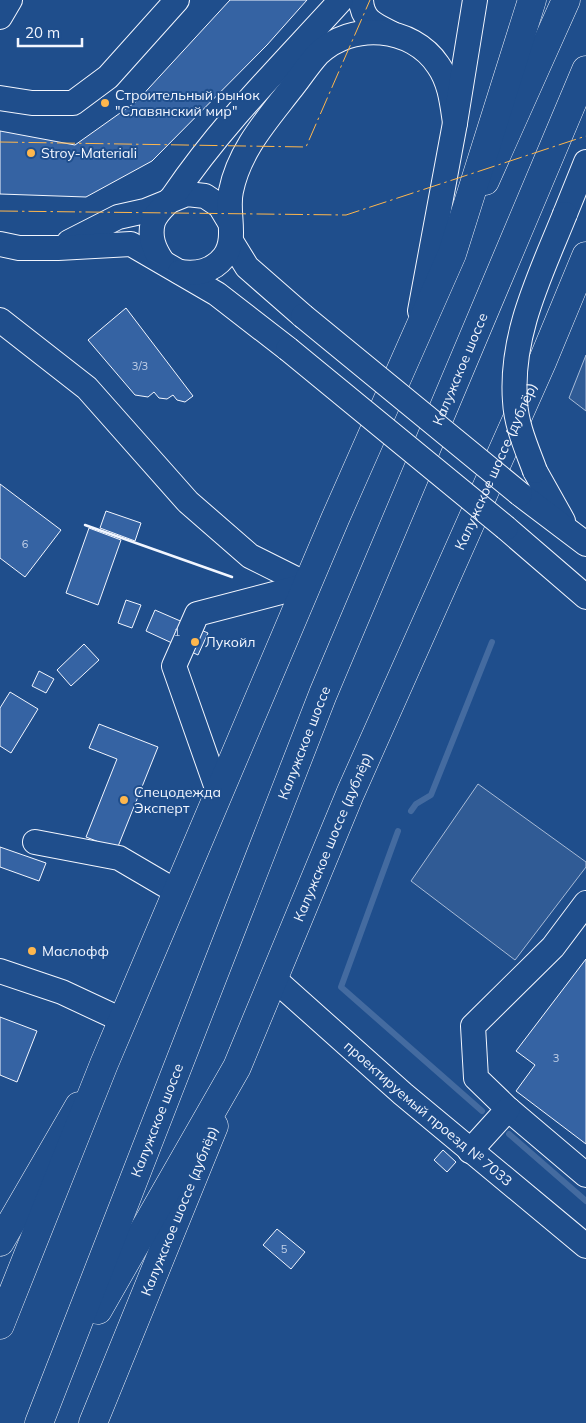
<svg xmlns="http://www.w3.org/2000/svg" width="586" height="1423" font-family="Mulish,sans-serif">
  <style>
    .built { fill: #305b95; stroke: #a8bbd7 }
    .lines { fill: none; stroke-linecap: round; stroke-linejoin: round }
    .stream { stroke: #446ba0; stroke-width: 6 }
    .building { fill: #3563a3; stroke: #f2f6ff }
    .minor-casing { stroke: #f2f6ff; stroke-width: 26 }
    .major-casing { stroke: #f2f6ff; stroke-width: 29 }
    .highway-casing { stroke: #f2f6ff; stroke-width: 29 }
    .minor { stroke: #1f4e8c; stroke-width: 24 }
    .major { stroke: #1f4e8c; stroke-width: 28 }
    .highway { stroke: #1f4e8c; stroke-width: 28 }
    .minor-bridge-casing { stroke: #f2f6ff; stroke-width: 26; stroke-linecap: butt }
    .minor-bridge { stroke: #1f4e8c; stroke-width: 24 }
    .wall { stroke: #f2f6ff; stroke-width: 2.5 }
    .power { stroke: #ffb74d; stroke-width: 1; stroke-dasharray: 18 4 2.5 4; stroke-linecap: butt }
    .poi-dot { fill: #ffb74d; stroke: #1f4e8c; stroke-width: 2 }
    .labels { text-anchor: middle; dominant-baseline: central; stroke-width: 4; stroke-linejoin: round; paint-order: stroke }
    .number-label { font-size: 11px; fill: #c3d1e8 }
    .poi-label { font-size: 14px; fill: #f2f6ff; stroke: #1f4e8c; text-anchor: start }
    .street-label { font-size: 14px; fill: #f2f6ff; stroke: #1f4e8c }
  </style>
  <rect width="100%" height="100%" fill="#1f4e8c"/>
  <g class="built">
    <path d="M586 355V411L569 398Z"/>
    <path d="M478 784 586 862V867L515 960 411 881Z"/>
  </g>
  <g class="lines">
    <g class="stream">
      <path d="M411 811 416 804 431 795 492 642"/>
      <path d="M398 831 341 987 482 1111"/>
      <path d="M509 1134 586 1201"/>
    </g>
  </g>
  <g class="building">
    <path d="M230 0H307L267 45 152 161 86 197 0 194V131L75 145 137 101Z"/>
    <path d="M126 308 193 396 185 402 177 400 173 395 167 399 159 398 154 392 148 397 135 395 88 340Z"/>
    <path d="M0 484 61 530 25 577 0 558Z"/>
    <path d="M106 511 141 523 135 541 100 528Z"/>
    <path d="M89 528 121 540 98 605 66 593Z"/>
    <path d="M126 600 141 605 132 628 118 623Z"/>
    <path d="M155 610 208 633 198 655 146 631Z"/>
    <path d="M84 644 99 660 71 686 57 670Z"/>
    <path d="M39 671 54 679 46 693 32 686Z"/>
    <path d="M10 692 38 709 11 753 0 746V708Z"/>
    <path d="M99 724 158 747 117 849 86 837 117 759 89 748Z"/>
    <path d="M0 847 46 863 39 881 0 867Z"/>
    <path d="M586 959V1144L516 1091 535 1065 516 1051Z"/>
    <path d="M0 1017 37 1031 17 1082 0 1075Z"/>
    <path d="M443 1150 456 1162 447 1172 434 1160Z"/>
    <path d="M277 1229 305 1252 291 1269 263 1245Z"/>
  </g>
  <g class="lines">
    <g class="minor-casing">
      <g id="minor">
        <path d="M361 0C362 20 374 25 391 33"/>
        <path d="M0 17 10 0"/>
        <path d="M0 98 32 103H73L108 77 177 0"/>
        <path d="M565 214 586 162"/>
        <path d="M231 241 247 267 303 316"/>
        <path d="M69 242 118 217 145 211 187 194 205 196 220 206 229 221"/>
        <path d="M0 244 19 248H58L131 244 217 294 288 349"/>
        <path d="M162 261C154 249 149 237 153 222 157 210 168 204 174 195 222 124 284 63 341 0"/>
        <path d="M180 272C197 274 212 272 224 257 238 239 226 212 231 191 239 151 266 121 290 90 299 79 308 65 318 54 352 21 412 26 438 65 450 82 452 102 455 123"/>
        <path d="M420 311 455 123 475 0"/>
        <path d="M0 320 87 388 188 502 250 556 308 585"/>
        <path d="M535 471 563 521"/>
        <path d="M520 494 586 544"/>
        <path d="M506 528 586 597"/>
        <path d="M219 794 174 666 197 614 308 585"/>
        <path d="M35 842 119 858 177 892"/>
        <path d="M586 903 553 947 473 1026 476 1078 508 1109 586 1175"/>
        <path d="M0 971 62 992 122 1020"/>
        <path id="s1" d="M273 978 403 1094 586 1246"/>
        <path d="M470 1151 508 1109"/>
      </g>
    </g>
    <g class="major-casing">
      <g id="major">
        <path d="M485 181 566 0"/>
        <path d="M0 1242 79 1106"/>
        <path id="s2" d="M93 1423 214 1126"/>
      </g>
    </g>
    <g class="highway-casing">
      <g id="highway">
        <path id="s3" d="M98 1310 237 1067 350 794 543 360 586 256"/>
        <path d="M0 1325 104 1064 335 519 452 254 532 0"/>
        <path id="s4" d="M39 1423 323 694 586 70"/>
      </g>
    </g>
    <use href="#minor" class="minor"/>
    <use href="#major" class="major"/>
    <use href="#highway" class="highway"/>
    <g class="minor-bridge-casing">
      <g id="minor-bridge">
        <path d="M303 316 520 494"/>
        <path d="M288 349 506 528"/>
        <path d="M535 471C527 449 516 425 515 401 510 334 541 274 565 214"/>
      </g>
    </g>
    <use href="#minor-bridge" class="minor-bridge"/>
    <path class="wall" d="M85 525 232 577"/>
    <g class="power">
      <path d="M0 142 306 147 370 0"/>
      <path d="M0 211 346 215 586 136"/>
    </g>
  </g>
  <g class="poi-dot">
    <circle cx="105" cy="103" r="5"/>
    <circle cx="31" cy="153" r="5"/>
    <circle cx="195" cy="642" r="5"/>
    <circle cx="124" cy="800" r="5"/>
    <circle cx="32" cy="951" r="5"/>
  </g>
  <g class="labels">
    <g class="number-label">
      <text x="140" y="366">3/3</text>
      <text x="25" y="544">6</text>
      <text x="177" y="632">1</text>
      <text x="556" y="1058">3</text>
      <text x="284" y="1249">5</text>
    </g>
    <g class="poi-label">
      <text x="115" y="95">Строительный рынок<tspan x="115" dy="16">"Славянский мир"</tspan></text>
      <text x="41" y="153">Stroy-Materiali</text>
      <text x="205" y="642">Лукойл</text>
      <text x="134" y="792">Спецодежда<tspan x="134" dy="16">Эксперт</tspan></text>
      <text x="42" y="951">Маслофф</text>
    </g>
    <g class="street-label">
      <text stroke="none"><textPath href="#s4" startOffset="1135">Калужское шоссе</textPath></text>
      <text stroke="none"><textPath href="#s3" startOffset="934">Калужское шоссе (дублёр)</textPath></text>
      <text stroke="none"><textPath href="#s4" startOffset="730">Калужское шоссе</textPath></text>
      <text stroke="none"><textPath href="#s3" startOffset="529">Калужское шоссе (дублёр)</textPath></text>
      <text stroke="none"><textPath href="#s1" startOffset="206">проектируемый проезд № 7033</textPath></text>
      <text stroke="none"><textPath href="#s4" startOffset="325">Калужское шоссе</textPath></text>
      <text stroke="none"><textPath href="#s2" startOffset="229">Калужское шоссе (дублёр)</textPath></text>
    </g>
  </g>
  <path d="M18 38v8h64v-8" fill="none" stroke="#f2f6ff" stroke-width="2.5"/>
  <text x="25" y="38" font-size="15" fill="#f2f6ff" stroke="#1f4e8c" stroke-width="4" paint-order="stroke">20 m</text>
</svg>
